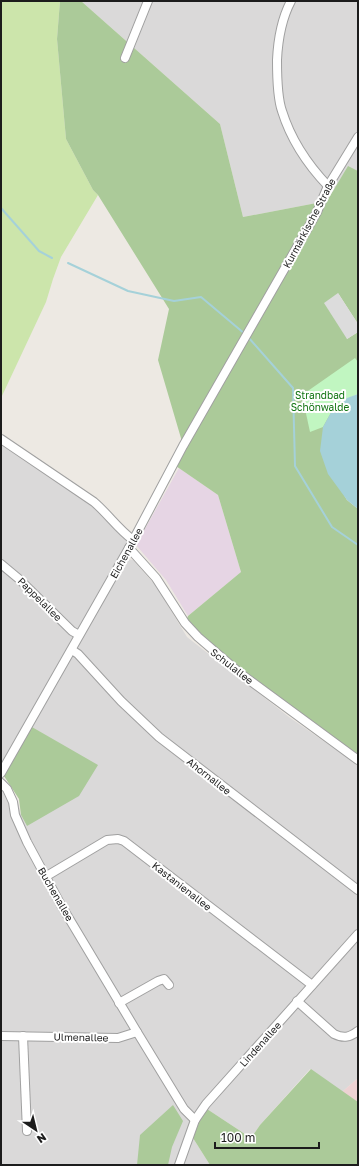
<svg xmlns="http://www.w3.org/2000/svg" width="359" height="1166" font-family="'Golos Text',sans-serif">
  <style>
    .residential { fill: #dad9d9 }
    .commercial { fill: #edd2d3 }
    .industrial { fill: #e6d5e4 }
    .grass { fill: #cce5ab }
    .forest { fill: #abca99 }
    .park { fill: #c1f6c1 }
    .parking { fill: #dcdcdc }
    .water { fill: #a5d1d9 }
    .lines { fill: none; stroke-linecap: round; stroke-linejoin: round }
    .stream { stroke: #a5d1d9; stroke-width: 2 }
    .minor-casing { stroke: #a0a0a0; stroke-width: 10 }
    .minor { stroke: #fff; stroke-width: 8 }
    .labels { text-anchor: middle; dominant-baseline: central; stroke-width: 4; stroke-linejoin: round; paint-order: stroke }
    .street-label { font-size: 10px; fill: #1c1c1c; stroke: #fff }
    .park-label { font-size: 10px; fill: #117412; stroke: #fff }
  </style>
  <rect width="100%" height="100%" fill="#ede9e3"/>
  <g class="residential">
    <path d="M81 1H358V171L348 167 327 201 243 217 220 124Z"/>
    <path d="M1 439 94 502 117 527 130 546 1 765Z"/>
    <path d="M127 559 133 560 156 586 187 637 289 717 358 765V1078L342 1092 310 1069 260 1125 251 1138 207 1109 200 1120 193 1138 210 1165H1V781L3 777 12 789 17 799 21 815 27 826 97 766 32 727Z"/>
  </g>
  <path class="commercial" d="M358 1078V1102L342 1092Z"/>
  <path class="industrial" d="M179 468 218 495 241 572 188 616 166 580 136 545Z"/>
  <path class="grass" d="M1 1H60L57 39 66 139 93 190 98 195 61 257 53 279 46 302 1 398Z"/>
  <g class="forest">
    <path d="M60 1H81L220 124 243 217 327 201 348 166 358 171V324L338 293 347 339 358 332V392L336 398 344 495 347 500 358 509V758L241 674 185 623 188 616 241 572 218 495 173 464 183 445 158 360 169 309 98 195 93 190 66 139 57 39Z"/>
    <path d="M32 727 98 765 79 796 27 826 21 815 19 799 4 776Z"/>
    <path d="M311 1069 358 1102V1165H210L193 1138 200 1120 207 1109 251 1138 260 1125Z"/>
    <path d="M173 1105 183 1121 172 1147 168 1165H137L140 1135Z"/>
  </g>
  <path class="park" d="M355 358 358 362V394C336 402 334 407 323 427L310 432 302 395Z"/>
  <path class="parking" d="M338 293 358 324V332L347 339 324 303Z"/>
  <path class="water" d="M358 394V509L347 500 328 474 320 451 323 427 334 407 347 398Z"/>
  <g class="lines">
    <g class="stream">
      <path d="M1 208 39 251 52 258"/>
      <path d="M68 263 128 291 174 301 201 297 245 334"/>
      <path d="M248 337 293 388 295 466 332 527 358 545"/>
    </g>
    <g class="minor-casing">
      <g id="minor">
        <path d="M291 1C281 20 278 39 277 60 277 75 277 97 282 111 291 140 308 165 328 186"/>
        <path d="M125 58 148 1"/>
        <path d="M1 439 94 502C108 514 118 529 133 540"/>
        <path d="M129 548 156 578 185 623 198 637 241 674 358 760"/>
        <path d="M1 564 19 579 72 631 79 635"/>
        <path d="M72 650 78 654 121 701 159 737 358 890"/>
        <path d="M1 773 129 548 183 446 317 212 328 186 358 137"/>
        <path d="M1 783 7 789 13 802 15 815 27 842 61 905 137 1032 184 1109 195 1120"/>
        <path d="M45 877 107 840 118 839 124 841 312 985"/>
        <path d="M297 1001 334 1034C344 1039 350 1037 358 1031"/>
        <path d="M119 1003 158 981 164 979 169 985"/>
        <path d="M1 1036 118 1038 137 1032"/>
        <path d="M23 1036 27 1131"/>
        <path d="M179 1165 195 1120 206 1104 358 934"/>
      </g>
    </g>
    <use href="#minor" class="minor"/>
  </g>
  <g class="labels">
    <g class="street-label">
      <text transform="translate(309 223) rotate(-62)">Kurmärkische Straße</text>
      <text transform="translate(126 553) rotate(-61)">Eichenallee</text>
      <text transform="translate(40 599) rotate(45)">Pappelallee</text>
      <text transform="translate(232 666) rotate(38)">Schulallee</text>
      <text transform="translate(209 776) rotate(38)">Ahornallee</text>
      <text transform="translate(182 886) rotate(38)">Kastanienallee</text>
      <text transform="translate(56 894) rotate(60)">Buchenallee</text>
      <text transform="translate(81 1037) rotate(1)">Ulmenallee</text>
      <text transform="translate(260 1044) rotate(-48)">Lindenallee</text>
    </g>
    <g class="park-label">
      <text x="320" y="395">Strandbad<tspan x="320" dy="12">Schönwalde</tspan></text>
    </g>
  </g>
  <rect width="359" height="1166" fill="none" stroke="#1c1c1c" stroke-width="4"/>
  <g transform="translate(36 1130) rotate(145)" stroke="#ffffff" stroke-width="3" paint-order="stroke">
  <path d="M0-3L7 15L0 10L-7 15Z" fill="#1c1c1c"/>
  <text y="-6" font-size="11" font-weight="bold" text-anchor="middle" fill="#1c1c1c">N</text>
  </g>
  <path d="M215 1142v6h104v-6" fill="none" stroke="#1c1c1c" stroke-width="2"/>
  <text x="221" y="1142" font-size="12" fill="#1c1c1c" stroke="#ffffff" stroke-width="3" paint-order="stroke">100 m</text>
</svg>
